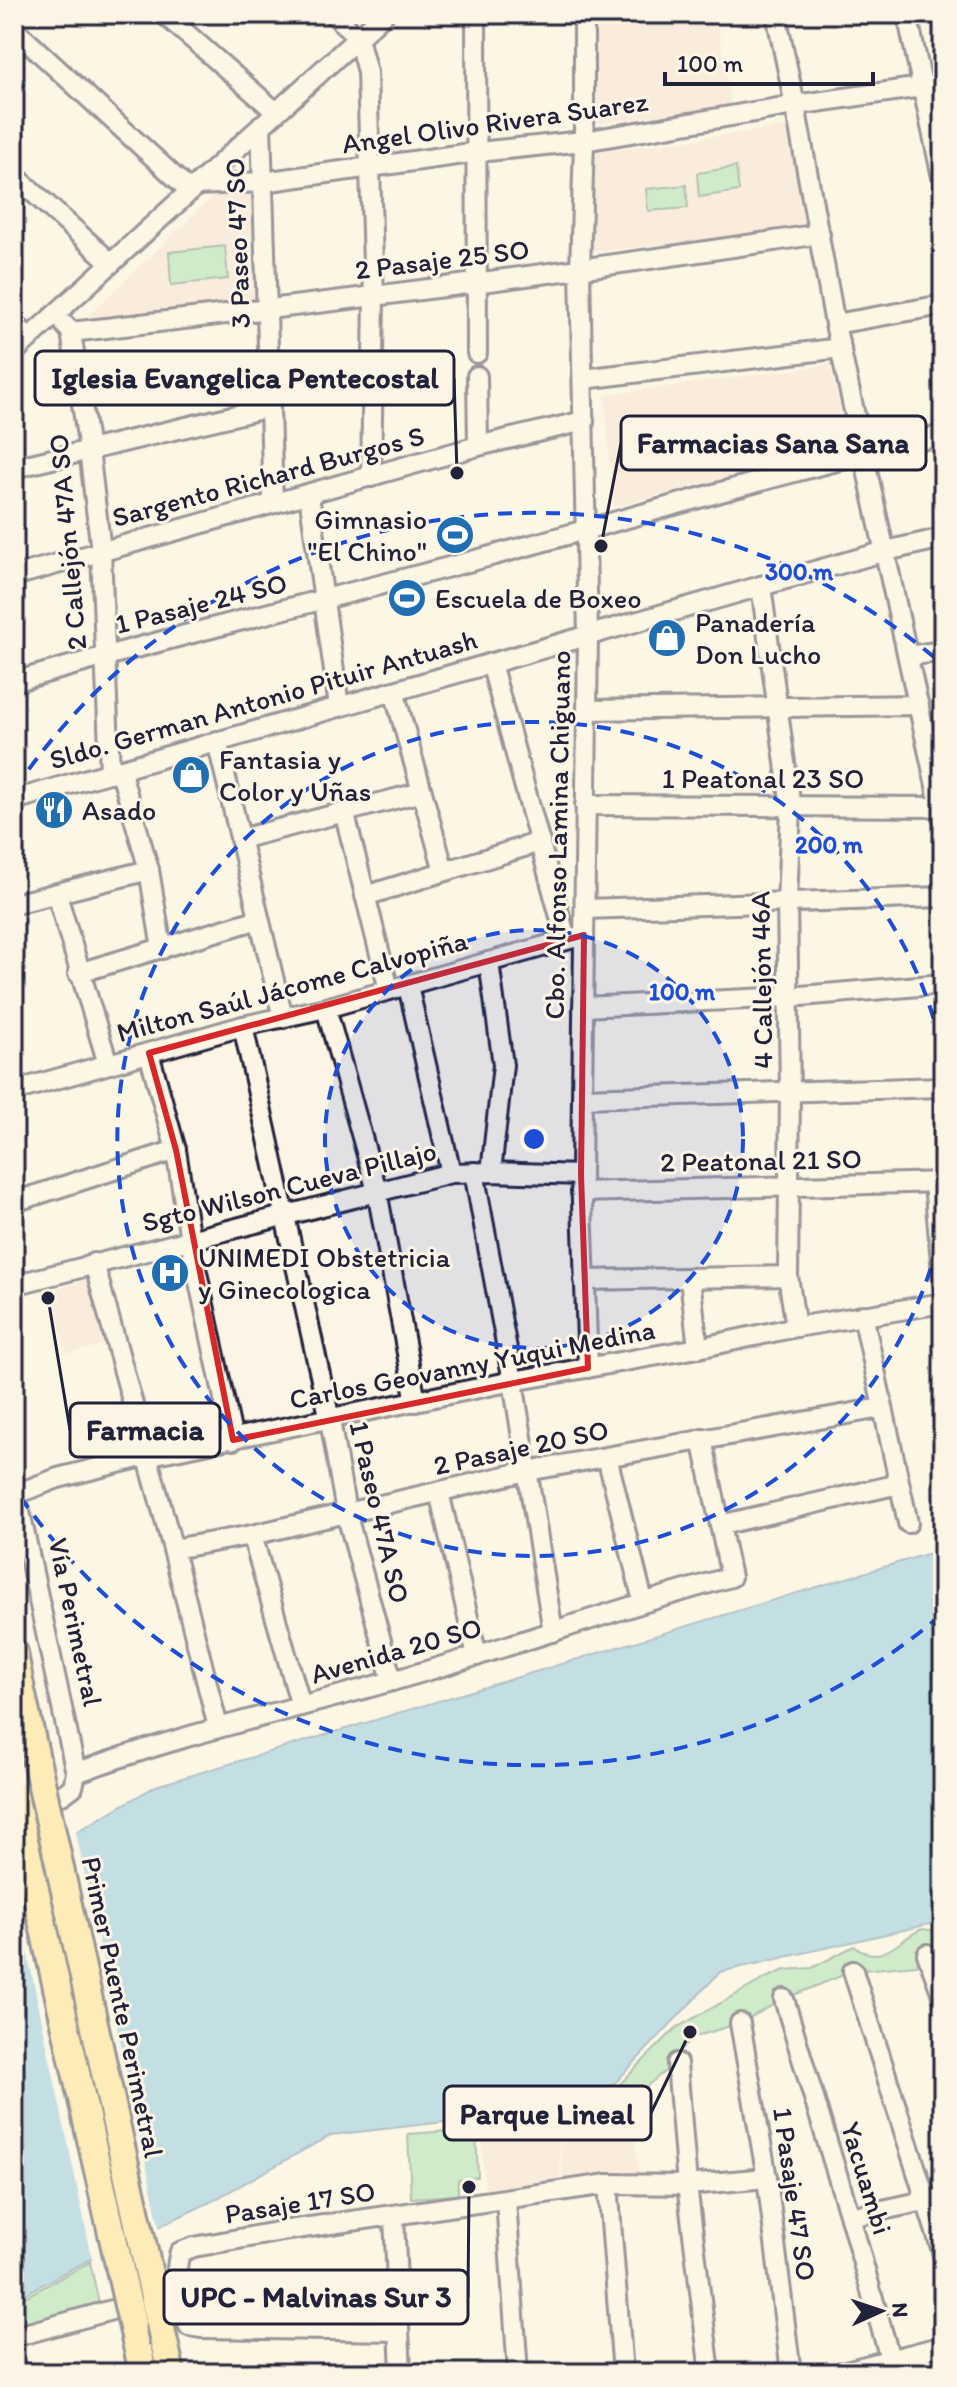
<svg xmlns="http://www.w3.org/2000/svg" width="957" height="2387" font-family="Itim,sans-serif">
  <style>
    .built { fill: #f6e0d2 }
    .green { fill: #9cdea8; stroke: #5f8072; stroke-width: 2 }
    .water { fill: #81c3e2; stroke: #5b839f; stroke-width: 2 }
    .pier { fill: #fcf5e5 }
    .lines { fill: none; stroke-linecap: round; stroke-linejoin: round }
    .minor-casing { stroke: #22223b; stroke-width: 24 }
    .highway-casing { stroke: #22223b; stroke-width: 32 }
    .minor { stroke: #fcf5e5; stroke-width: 18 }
    .highway { stroke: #fedf80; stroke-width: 26 }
    .highway-bridge-casing { stroke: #22223b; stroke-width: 32; stroke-linecap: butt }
    .highway-bridge { stroke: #fedf80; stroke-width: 26 }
    .marked { fill: none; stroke: #d62828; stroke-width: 6; stroke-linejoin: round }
    .ring { fill: none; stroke: #1d4ed8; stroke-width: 4; stroke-dasharray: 14 10 }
    .labels { text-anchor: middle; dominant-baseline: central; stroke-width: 6; stroke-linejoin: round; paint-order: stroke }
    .street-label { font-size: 28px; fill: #22223b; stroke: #fcf5e5 }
    .poi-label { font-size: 28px; fill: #22223b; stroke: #fcf5e5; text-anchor: start }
    .centre { fill: #1d4ed8; stroke: #fcf5e5; stroke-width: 4 }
    .ring-label { font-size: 24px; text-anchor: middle; font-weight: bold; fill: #1d4ed8; stroke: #fcf5e5; stroke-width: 6; stroke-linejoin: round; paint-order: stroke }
    .leader { fill: none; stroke: #22223b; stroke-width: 3 }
    .callout-dot { fill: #22223b; stroke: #fcf5e5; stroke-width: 3 }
    .callout { fill: #fcf5e5; stroke: #22223b; stroke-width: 3 }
    .callout-label { font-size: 30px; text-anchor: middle; font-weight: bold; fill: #22223b }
  </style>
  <rect width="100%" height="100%" fill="#fcf5e5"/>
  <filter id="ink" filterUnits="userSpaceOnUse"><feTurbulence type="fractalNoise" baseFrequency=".0125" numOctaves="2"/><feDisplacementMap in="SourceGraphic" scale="16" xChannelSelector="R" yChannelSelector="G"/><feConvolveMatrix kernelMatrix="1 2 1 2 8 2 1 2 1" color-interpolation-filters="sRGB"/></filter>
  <g filter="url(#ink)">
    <g class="built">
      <path d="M596 14H716L731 105 596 124Z"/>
      <path d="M790 126 809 227 593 252 594 153Z"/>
      <path d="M252 194 255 299 89 320 90 314 214 196Z"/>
      <path d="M830 365 848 446 613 507 605 395Z"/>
      <path d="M91 1279 109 1343 67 1354 50 1291Z"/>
      <path d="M631 2106 639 2175 563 2181 561 2137 586 2135Z"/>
      <path d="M558 2123 561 2181 485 2188 481 2128Z"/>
    </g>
    <g class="green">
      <path d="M736 167 739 191 699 197 697 173Z"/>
      <path d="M686 185 688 208 648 211 646 189Z"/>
      <path d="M225 246 228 279 171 285 169 252Z"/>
      <path d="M923 1929 943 1932V1963L927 1955 916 1965 853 1971 784 1999 740 2023 694 2037 679 2052 677 2063C648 2080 613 2123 586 2133 579 2135 568 2135 561 2135L560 2117 594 2110 676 2028 766 1978 785 1970 812 1968 854 1946C885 1969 900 1936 923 1929Z"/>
      <path d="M476 2129 478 2177 458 2180V2195L411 2198 408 2134Z"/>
      <path d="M90 2262 99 2303 14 2329V2303Z"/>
    </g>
    <path class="water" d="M943 1549V1921L720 1972 594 2105 331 2135 212 2201 73 2268 14 2300V1868L156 1786Z"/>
    <path class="pier" d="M75 1828 160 2230 93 2262 14 1890V1863Z"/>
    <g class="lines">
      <g class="minor-casing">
        <g id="minor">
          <path d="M164 14 276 112"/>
          <path d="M334 14 358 38 367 72 374 297 371 477"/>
          <path d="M476 14 477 353"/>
          <path d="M584 14V141L580 270 588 636 581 1175 588 1368"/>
          <path d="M776 14 795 105 835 324 943 818"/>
          <path d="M907 14 943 182"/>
          <path d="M14 29 190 191"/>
          <path d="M261 125 273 503"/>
          <path d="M14 175 111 263"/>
          <path d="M197 185 263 182 478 152 584 141 795 105 943 84"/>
          <path d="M14 323 29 338"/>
          <path d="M835 324 943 305"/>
          <path d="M65 325 71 332 89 450 101 551 110 773"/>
          <path d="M71 332C321 304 571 272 820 234"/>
          <path d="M14 352 384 14"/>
          <path d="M477 376 478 446"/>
          <path d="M583 379 841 348"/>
          <path d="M14 468 270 407"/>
          <path d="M309 495 339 706"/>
          <path d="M14 576 478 446 584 421"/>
          <path d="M761 586 791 807 787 902 790 1091 788 1276 796 1327"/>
          <path d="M908 656 943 651"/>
          <path d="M491 663 566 939"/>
          <path d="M14 682C170 636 330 599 487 557 639 516 790 470 943 435"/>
          <path d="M394 691 444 871"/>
          <path d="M587 710 919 705"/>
          <path d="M217 741 283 1018"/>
          <path d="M120 769 149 870 162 949"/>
          <path d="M14 800 761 586 886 551 943 538"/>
          <path d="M585 805 940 807"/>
          <path d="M344 811 389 990"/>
          <path d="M240 839 422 792"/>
          <path d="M57 895 108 1064"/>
          <path d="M365 896 540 842"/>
          <path d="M14 904 149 870"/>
          <path d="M585 909 943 897"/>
          <path d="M489 962 503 1065 491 1172"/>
          <path d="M78 973 259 919"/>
          <path d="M408 986 451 1173"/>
          <path d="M583 1007 789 997 943 984"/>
          <path d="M326 1008 377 1191 416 1402"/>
          <path d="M243 1026 330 1420 346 1512 392 1681"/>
          <path d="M149 1053 176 1150 190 1240 233 1440"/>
          <path d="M14 1091 243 1026 326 1008 584 935"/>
          <path d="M582 1098 943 1087"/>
          <path d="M474 1172 513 1381 553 1632"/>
          <path d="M934 1183 943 1284"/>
          <path d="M581 1192 943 1182"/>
          <path d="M14 1202 176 1150"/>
          <path d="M94 1263 173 1549 218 1727"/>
          <path d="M690 1279 698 1348"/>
          <path d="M584 1280 788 1276"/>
          <path d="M14 1285 451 1173 491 1172 581 1175"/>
          <path d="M863 1315 908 1523"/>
          <path d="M607 1457 643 1601"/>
          <path d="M14 1484 76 1773 73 1787 62 1795 14 1803"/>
          <path d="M439 1492 477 1656"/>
          <path d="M16 1494 58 1478 146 1456 513 1381 698 1348 796 1327 943 1303"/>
          <path d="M720 1525 899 1484"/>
          <path d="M252 1535 301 1706"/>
          <path d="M173 1549 252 1535 527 1471 881 1408"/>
          <path d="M76 1773C179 1735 287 1711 392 1681 506 1649 617 1608 731 1577L702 1439"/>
          <path d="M927 1954 943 1997"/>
          <path d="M853 1971 943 2254"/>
          <path d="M784 1999 850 2217 894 2373"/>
          <path d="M740 2023 767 2178 791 2373"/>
          <path d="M677 2063 687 2185 710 2373"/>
          <path d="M608 2184 623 2373"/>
          <path d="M506 2200 518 2373"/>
          <path d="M394 2216 401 2373"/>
          <path d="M850 2217 943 2197"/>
          <path d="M399 2331 201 2328 189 2326C178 2303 173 2277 180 2252L194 2247 282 2231 608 2184 687 2185 767 2178"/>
          <path d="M14 2337 166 2295"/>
          <path d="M838 2373 943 2346"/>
        </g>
      </g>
      <g class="highway-casing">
        <g id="highway">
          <path d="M14 1653 20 1686"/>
          <path d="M132 2323 143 2373"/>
          <path d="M164 2342 171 2373"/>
        </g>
      </g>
      <use href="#minor" class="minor"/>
      <use href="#highway" class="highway"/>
      <g class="highway-bridge-casing">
        <g id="highway-bridge">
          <path d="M20 1686 164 2342"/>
          <path d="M14 1795 132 2323"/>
        </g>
      </g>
      <use href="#highway-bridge" class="highway-bridge"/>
    </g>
  </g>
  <path d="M0 0H957V2387H0ZM584 935 581 1175 588 1368 233 1440 176 1150 149 1053Z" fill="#fcf5e5" fill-opacity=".55" fill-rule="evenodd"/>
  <path class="marked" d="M584 935 581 1175 588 1368 233 1440 176 1150 149 1053Z"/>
  <circle cx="534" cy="1139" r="209" fill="#1d4ed8" fill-opacity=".12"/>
  <g class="ring">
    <circle cx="534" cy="1139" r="209"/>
    <path d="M943 1222A417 417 0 1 1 943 1056"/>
    <path d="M941 1615A626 626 0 0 1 15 1489M15 789A626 626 0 0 1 941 663"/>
  </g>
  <defs>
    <g id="stadium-disc" transform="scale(2)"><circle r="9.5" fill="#1f6fb2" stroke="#fcf5e5"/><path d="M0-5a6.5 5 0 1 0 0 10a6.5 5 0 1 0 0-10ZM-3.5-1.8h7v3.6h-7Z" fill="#fff"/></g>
    <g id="shop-disc" transform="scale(2)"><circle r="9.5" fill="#1f6fb2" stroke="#fcf5e5"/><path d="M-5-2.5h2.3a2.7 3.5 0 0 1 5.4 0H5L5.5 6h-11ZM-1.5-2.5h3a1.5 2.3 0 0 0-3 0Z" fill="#fff"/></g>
    <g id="restaurant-disc" transform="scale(2)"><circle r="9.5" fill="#1f6fb2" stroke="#fcf5e5"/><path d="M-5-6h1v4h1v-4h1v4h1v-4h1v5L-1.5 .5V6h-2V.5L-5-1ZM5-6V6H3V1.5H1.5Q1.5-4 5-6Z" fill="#fff"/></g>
    <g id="hospital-disc" transform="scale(2)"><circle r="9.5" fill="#1f6fb2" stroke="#fcf5e5"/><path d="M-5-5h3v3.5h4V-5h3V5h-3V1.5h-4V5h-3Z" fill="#fff"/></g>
  </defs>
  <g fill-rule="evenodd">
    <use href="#stadium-disc" x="455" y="535"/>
    <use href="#stadium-disc" x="407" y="598"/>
    <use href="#shop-disc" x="667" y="638"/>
    <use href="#shop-disc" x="191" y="775"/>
    <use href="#restaurant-disc" x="54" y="810"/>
    <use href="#hospital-disc" x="170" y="1273"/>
  </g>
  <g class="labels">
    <g class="street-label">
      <text transform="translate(495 122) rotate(-8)">Angel Olivo Rivera Suarez</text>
      <text transform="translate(237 243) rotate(-92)">3 Paseo 47 SO</text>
      <text transform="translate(442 259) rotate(-7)">2 Pasaje 25 SO</text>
      <text transform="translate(268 476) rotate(-15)">Sargento Richard Burgos S</text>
      <text transform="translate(67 542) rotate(-95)">2 Callejón 47A SO</text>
      <text transform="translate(201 603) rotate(-14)">1 Pasaje 24 SO</text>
      <text transform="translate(263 699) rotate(-16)">Sldo. German Antonio Pituir Antuash</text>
      <text x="763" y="778">1 Peatonal 23 SO</text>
      <text transform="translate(557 835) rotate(-89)">Cbo. Alfonso Lamina Chiguano</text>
      <text transform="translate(761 980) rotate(-91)">4 Callejón 46A</text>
      <text transform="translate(292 986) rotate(-15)">Milton Saúl Jácome Calvopiña</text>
      <text transform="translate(761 1160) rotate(-1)">2 Peatonal 21 SO</text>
      <text transform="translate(289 1186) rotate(-14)">Sgto Wilson Cueva Pillajo</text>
      <text transform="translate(472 1364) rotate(-11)">Carlos Geovanny Yuqui Medina</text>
      <text transform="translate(521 1447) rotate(-12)">2 Pasaje 20 SO</text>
      <text transform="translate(380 1512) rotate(77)">1 Paseo 47A SO</text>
      <text transform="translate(76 1622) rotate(78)">Vía Perimetral</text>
      <text transform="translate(396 1650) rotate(-16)">Avenida 20 SO</text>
      <text transform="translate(123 2007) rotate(78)">Primer Puente Perimetral</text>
      <text transform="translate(867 2178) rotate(73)">Yacuambi</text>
      <text transform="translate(795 2194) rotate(82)">1 Pasaje 47 SO</text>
      <text transform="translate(300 2202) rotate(-9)">Pasaje 17 SO</text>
    </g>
    <g class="poi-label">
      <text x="427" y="519" text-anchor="end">Gimnasio<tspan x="427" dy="32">"El Chino"</tspan></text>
      <text x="435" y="598">Escuela de Boxeo</text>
      <text x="695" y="622">Panadería<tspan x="695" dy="32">Don Lucho</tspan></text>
      <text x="219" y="759">Fantasia y<tspan x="219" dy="32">Color y Uñas</tspan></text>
      <text x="82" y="810">Asado</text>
      <text x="198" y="1257">UNIMEDI Obstetricia<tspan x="198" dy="32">y Ginecologica</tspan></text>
    </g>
  </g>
  <circle cx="534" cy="1139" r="12" class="centre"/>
  <g class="ring-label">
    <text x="799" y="580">300 m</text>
    <text x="829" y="853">200 m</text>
    <text x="682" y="1000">100 m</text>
  </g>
  <path class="leader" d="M457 473L454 378M601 546L621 443M48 1298L70 1430M690 2032L651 2113M469 2187L468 2297"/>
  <g class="callout-dot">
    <circle cx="457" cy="473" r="8"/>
    <circle cx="601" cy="546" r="8"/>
    <circle cx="48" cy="1298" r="8"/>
    <circle cx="690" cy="2032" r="8"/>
    <circle cx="469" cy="2187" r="8"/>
  </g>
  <g class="callout">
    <rect x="35" y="351" width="419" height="54" rx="8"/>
    <rect x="621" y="416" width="305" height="54" rx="8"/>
    <rect x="70" y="1403" width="150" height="54" rx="8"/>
    <rect x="444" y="2086" width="207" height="54" rx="8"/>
    <rect x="164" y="2270" width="304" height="54" rx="8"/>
  </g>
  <g class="callout-label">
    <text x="245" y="388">Iglesia Evangelica Pentecostal</text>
    <text x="773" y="453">Farmacias Sana Sana</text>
    <text x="145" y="1440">Farmacia</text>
    <text x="547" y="2124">Parque Lineal</text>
    <text x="316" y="2307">UPC - Malvinas Sur 3</text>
  </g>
  <rect width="957" height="2387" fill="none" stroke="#fcf5e5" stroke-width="48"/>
  <rect x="24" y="24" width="909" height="2339" fill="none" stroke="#22223b" stroke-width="3" filter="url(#ink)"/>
  <g transform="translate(881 2311) rotate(87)" stroke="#fcf5e5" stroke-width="6" paint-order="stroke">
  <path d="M0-6L14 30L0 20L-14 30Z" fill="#22223b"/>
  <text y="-12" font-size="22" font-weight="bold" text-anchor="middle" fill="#22223b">N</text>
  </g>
  <path d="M665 72v12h208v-12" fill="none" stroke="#22223b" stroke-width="4"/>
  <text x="677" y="72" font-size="24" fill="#22223b" stroke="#fcf5e5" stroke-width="6" paint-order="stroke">100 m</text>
</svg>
